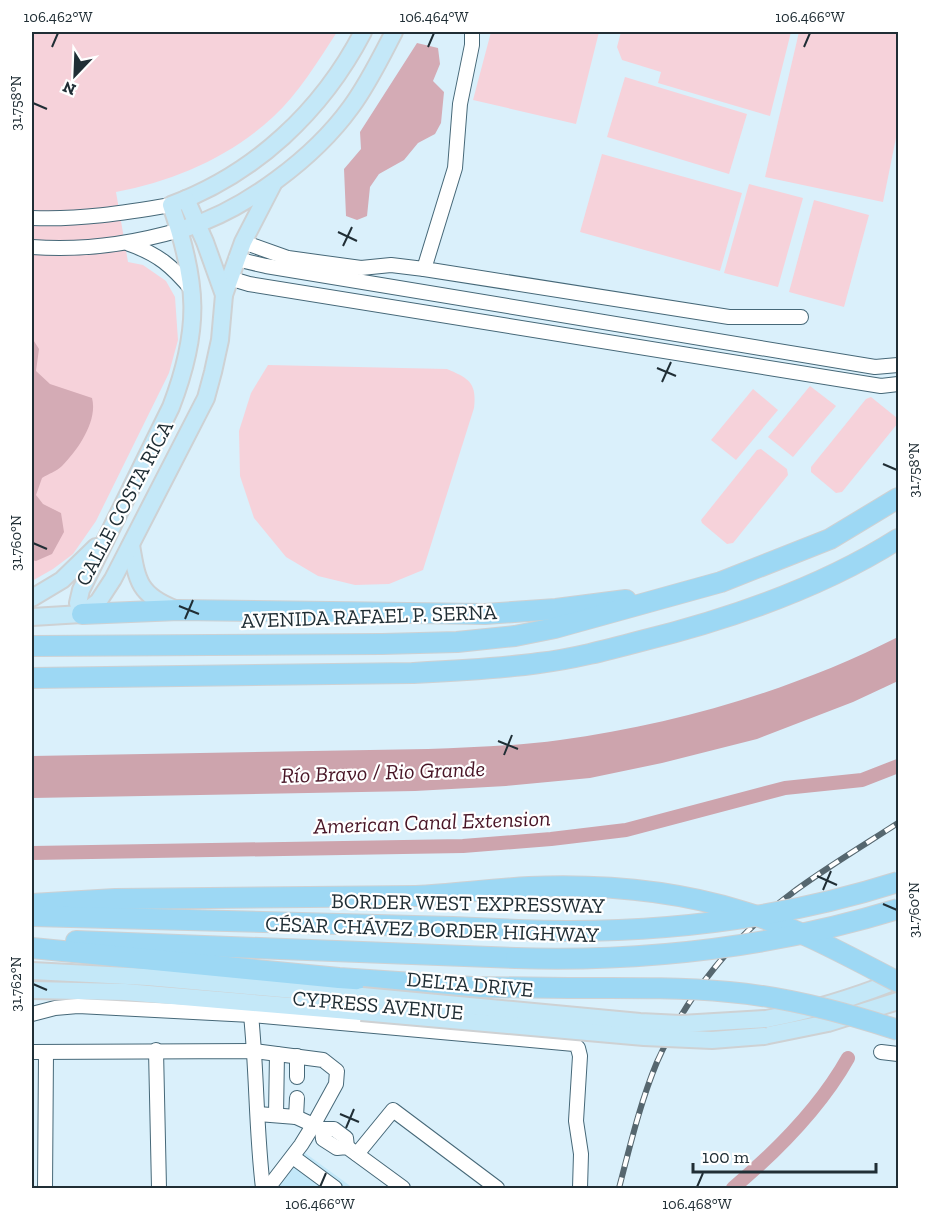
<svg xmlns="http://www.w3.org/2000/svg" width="930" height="1220" font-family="'Zilla Slab',serif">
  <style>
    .built { fill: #c3e8f9 }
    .green { fill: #f6d2da }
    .forest { fill: #d4abb5 }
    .water { fill: #cda4ad }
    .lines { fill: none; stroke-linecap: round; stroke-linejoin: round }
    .canal { stroke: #cda4ad; stroke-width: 14 }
    .minor-casing { stroke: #466878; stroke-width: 16 }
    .major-casing { stroke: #ced1d3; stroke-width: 20 }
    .highway-casing { stroke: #ced1d3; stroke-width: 22 }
    .minor { stroke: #fff; stroke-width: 14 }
    .major { stroke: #c4e8f8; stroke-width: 16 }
    .highway { stroke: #9dd8f4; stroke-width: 20 }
    .rail-casing { stroke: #56676f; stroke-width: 6 }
    .rail { stroke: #fff; stroke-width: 4; stroke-dasharray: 11; stroke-linecap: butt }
    .major-bridge-casing { stroke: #ced1d3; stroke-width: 20; stroke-linecap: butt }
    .highway-bridge-casing { stroke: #ced1d3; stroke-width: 22; stroke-linecap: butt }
    .major-bridge { stroke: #c4e8f8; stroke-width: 16 }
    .highway-bridge { stroke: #9dd8f4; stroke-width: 20 }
    .ticks { fill: none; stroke: #202e35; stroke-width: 2 }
    .labels { text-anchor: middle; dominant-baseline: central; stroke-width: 4.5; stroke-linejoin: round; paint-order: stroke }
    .street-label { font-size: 21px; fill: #202e35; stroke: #fff }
    .water-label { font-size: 22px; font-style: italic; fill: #471425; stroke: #fff }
    .neatline { fill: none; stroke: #202e35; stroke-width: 2 }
    .ticks-label { font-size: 15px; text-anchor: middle; fill: #202e35 }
  </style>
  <rect width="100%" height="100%" fill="#daf0fb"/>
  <path class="built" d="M305 1153 353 1188H278Z"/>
  <g class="green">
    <path d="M32 32H337C318 61 299 93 273 117 230 157 174 181 116 192L128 262 143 265 166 281 175 297 178 340 169 373 96 521 73 554 53 569 32 581Z"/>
    <path d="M491 32H599L576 124 473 100Z"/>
    <path d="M621 32H791L770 116 658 83 661 72 622 60 617 47Z"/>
    <path d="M799 32H898V128L883 202 765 177Z"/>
    <path d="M625 77 747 114 729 174 607 137Z"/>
    <path d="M602 154 742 193 720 271 580 232Z"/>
    <path d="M749 184 803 198 778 287 724 273Z"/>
    <path d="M814 200 869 215 844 307 789 292Z"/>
    <path d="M268 365 447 369C468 378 477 382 474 408L423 570 389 584 355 585 318 576 286 557 254 518 240 476 239 431 251 393Z"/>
    <path d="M810 386 836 406 793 457 768 437Z"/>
    <path d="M753 389 778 410 736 460 711 440Z"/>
    <path d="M871 397 897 418 898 423 842 492 836 493 811 472V467L866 399Z"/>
    <path d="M761 449 787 469 788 475 733 543 727 544 702 523 701 520 757 450Z"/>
  </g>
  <g class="forest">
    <path d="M417 43 438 48 440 64 433 81 444 92 441 123 435 134 418 143 404 160 379 174 370 187 367 216 357 220 346 216 344 169 361 149 360 132Z"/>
    <path d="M32 338 39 349 36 371 50 384 92 398C98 421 78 450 62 466 57 471 48 474 42 478L36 495 43 504 61 513 64 532 52 554 36 561 32 560Z"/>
  </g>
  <path class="water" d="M898 637V681L853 702 757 739 662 763 590 778 506 786 415 791 32 798V756L428 749C472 747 516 746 560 740 676 724 794 690 898 637Z"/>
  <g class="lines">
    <g class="canal">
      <path d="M32 853 463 846 551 839 626 830 785 788 862 780 898 766"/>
      <path d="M733 1188C777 1151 820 1108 848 1058"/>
    </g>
    <g class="minor-casing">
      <g id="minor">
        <path d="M472 32V45L460 104 455 168 424 269 729 317H801"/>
        <path d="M32 218C79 220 124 213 171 205"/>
        <path d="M243 242 288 258 361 268 391 265 424 269"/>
        <path d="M129 244C158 254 172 266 192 290"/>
        <path d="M32 247C82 251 131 244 180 230"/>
        <path d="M236 259 266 266 875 367 898 365"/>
        <path d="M229 278 249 284 881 386 898 384"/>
        <path d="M32 1014 55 1008 78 1006 251 1015 574 1044 578 1048 580 1056 576 1121 581 1154 580 1188"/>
        <path d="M251 1015C257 1073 256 1131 263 1188"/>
        <path d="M156 1050 159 1188"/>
        <path d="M32 1052 254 1051 323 1060 337 1071 336 1084 314 1124 301 1145 268 1188"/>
        <path d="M881 1052 898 1054"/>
        <path d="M297 1056V1077"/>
        <path d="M258 1114 296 1117 322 1129H334L346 1138 347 1147"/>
        <path d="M276 1115 277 1054"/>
        <path d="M296 1117 297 1098"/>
        <path d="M322 1129 323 1139 337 1148 347 1147 403 1188"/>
        <path d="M357 1154 393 1110 497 1188"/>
        <path d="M293 1157 335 1188"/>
        <path d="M45 1188 46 1052"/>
      </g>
    </g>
    <g class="major-casing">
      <g id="major">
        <path d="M186 228C246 209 314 158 351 107 368 84 381 57 394 32"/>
        <path d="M224 295 243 242 273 184"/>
        <path d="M131 545C137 581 139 595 175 609"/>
        <path d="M32 598 62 580 96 547"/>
        <path d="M82 614 78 603 81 590 171 407C201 329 198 283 171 205 255 174 322 111 363 32"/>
        <path d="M82 614 98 602 113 579 206 398 213 372 220 340 224 295 205 242 186 199"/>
        <path d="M32 617 82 614"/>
        <path d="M32 971 147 977 362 996"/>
        <path d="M32 990 125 992 361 1012"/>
        <path d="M766 1019C812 1011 855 997 898 980"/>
        <path d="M764 1036 828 1023 898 1001"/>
      </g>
    </g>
    <g class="highway-casing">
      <g id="highway">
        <path d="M82 614 179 610 485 614 556 609 626 600"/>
        <path d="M32 646 382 644 457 642 515 636 555 628 721 582 830 539 898 498"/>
        <path d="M32 678 412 673C454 671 497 669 539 663 573 659 607 650 641 641 730 619 821 588 898 539"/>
        <path d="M32 904 115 899 416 896"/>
        <path d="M32 916 453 927 518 930"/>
        <path d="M76 941 516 958"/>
        <path d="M32 948 339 978 472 987 569 988"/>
      </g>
    </g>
    <use href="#minor" class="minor"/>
    <use href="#major" class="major"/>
    <use href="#highway" class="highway"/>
    <g class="rail-casing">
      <path id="rail" d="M619 1188C630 1146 640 1103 657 1062 687 994 736 934 796 890 829 866 864 845 898 823"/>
    </g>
    <use href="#rail" class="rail"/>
    <g class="major-bridge-casing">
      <g id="major-bridge">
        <path d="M362 996 640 1022 681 1024 766 1019"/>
        <path d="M361 1012 644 1037 712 1040 764 1036"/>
      </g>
    </g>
    <g class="highway-bridge-casing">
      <g id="highway-bridge">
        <path d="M416 896C453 894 491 889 529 887 600 884 673 890 741 911 796 927 848 956 898 982"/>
        <path d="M518 930C647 935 775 921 898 882"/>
        <path d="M516 958C646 962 774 947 898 909"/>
        <path d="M569 988C622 988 676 987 729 992 787 997 843 1012 898 1030"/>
      </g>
    </g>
    <use href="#major-bridge" class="major-bridge"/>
    <use href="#highway-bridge" class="highway-bridge"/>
  </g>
  <path class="ticks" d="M52 47 58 33M428 47 434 33M804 47 810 33M33 103 47 109M338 232 357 241M343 246 352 227M657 368 676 376M662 382 671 362M883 464 897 470M33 543 47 549M179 606 199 614M185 619 193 600M498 741 518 749M504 755 512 735M817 876 837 885M823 890 831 871M883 904 897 910M33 984 47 990M340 1114 359 1122M346 1128 354 1109M320 1187 326 1173M697 1187 703 1173"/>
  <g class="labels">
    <g class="street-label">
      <text transform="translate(124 503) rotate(-62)">CALLE COSTA RICA</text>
      <text transform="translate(369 616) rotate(-2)">AVENIDA RAFAEL P. SERNA</text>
      <text transform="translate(468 903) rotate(1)">BORDER WEST EXPRESSWAY</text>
      <text transform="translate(432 929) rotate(2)">CÉSAR CHÁVEZ BORDER HIGHWAY</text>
      <text transform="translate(470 984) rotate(5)">DELTA DRIVE</text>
      <text transform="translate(378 1005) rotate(5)">CYPRESS AVENUE</text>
    </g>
    <g class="water-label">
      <text transform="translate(383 772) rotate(-2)">Río Bravo / Rio Grande</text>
      <text transform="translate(432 822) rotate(-2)">American Canal Extension</text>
    </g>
  </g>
  <rect width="930" height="1220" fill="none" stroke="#ffffff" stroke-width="66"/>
  <g transform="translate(75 75) rotate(203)" stroke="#ffffff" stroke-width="4.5" paint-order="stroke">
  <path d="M0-4.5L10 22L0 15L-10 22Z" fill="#202e35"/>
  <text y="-9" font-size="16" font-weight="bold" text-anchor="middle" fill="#202e35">N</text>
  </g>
  <path d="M693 1163v9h183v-9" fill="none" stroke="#202e35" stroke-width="3"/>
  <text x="702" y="1163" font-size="18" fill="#202e35" stroke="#ffffff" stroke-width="4.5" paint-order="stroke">100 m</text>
  <rect x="33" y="33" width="864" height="1154" class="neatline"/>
  <g class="ticks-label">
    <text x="58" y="22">106.462°W</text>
    <text x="434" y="22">106.464°W</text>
    <text x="810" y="22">106.466°W</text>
    <text transform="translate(16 103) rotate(-90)" y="5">31.758°N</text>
    <text transform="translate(914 470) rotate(-90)" y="5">31.758°N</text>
    <text transform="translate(16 543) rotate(-90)" y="5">31.760°N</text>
    <text transform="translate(914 910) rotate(-90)" y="5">31.760°N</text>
    <text transform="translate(16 984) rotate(-90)" y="5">31.762°N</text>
    <text x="320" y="1209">106.466°W</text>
    <text x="697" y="1209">106.468°W</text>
  </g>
</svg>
